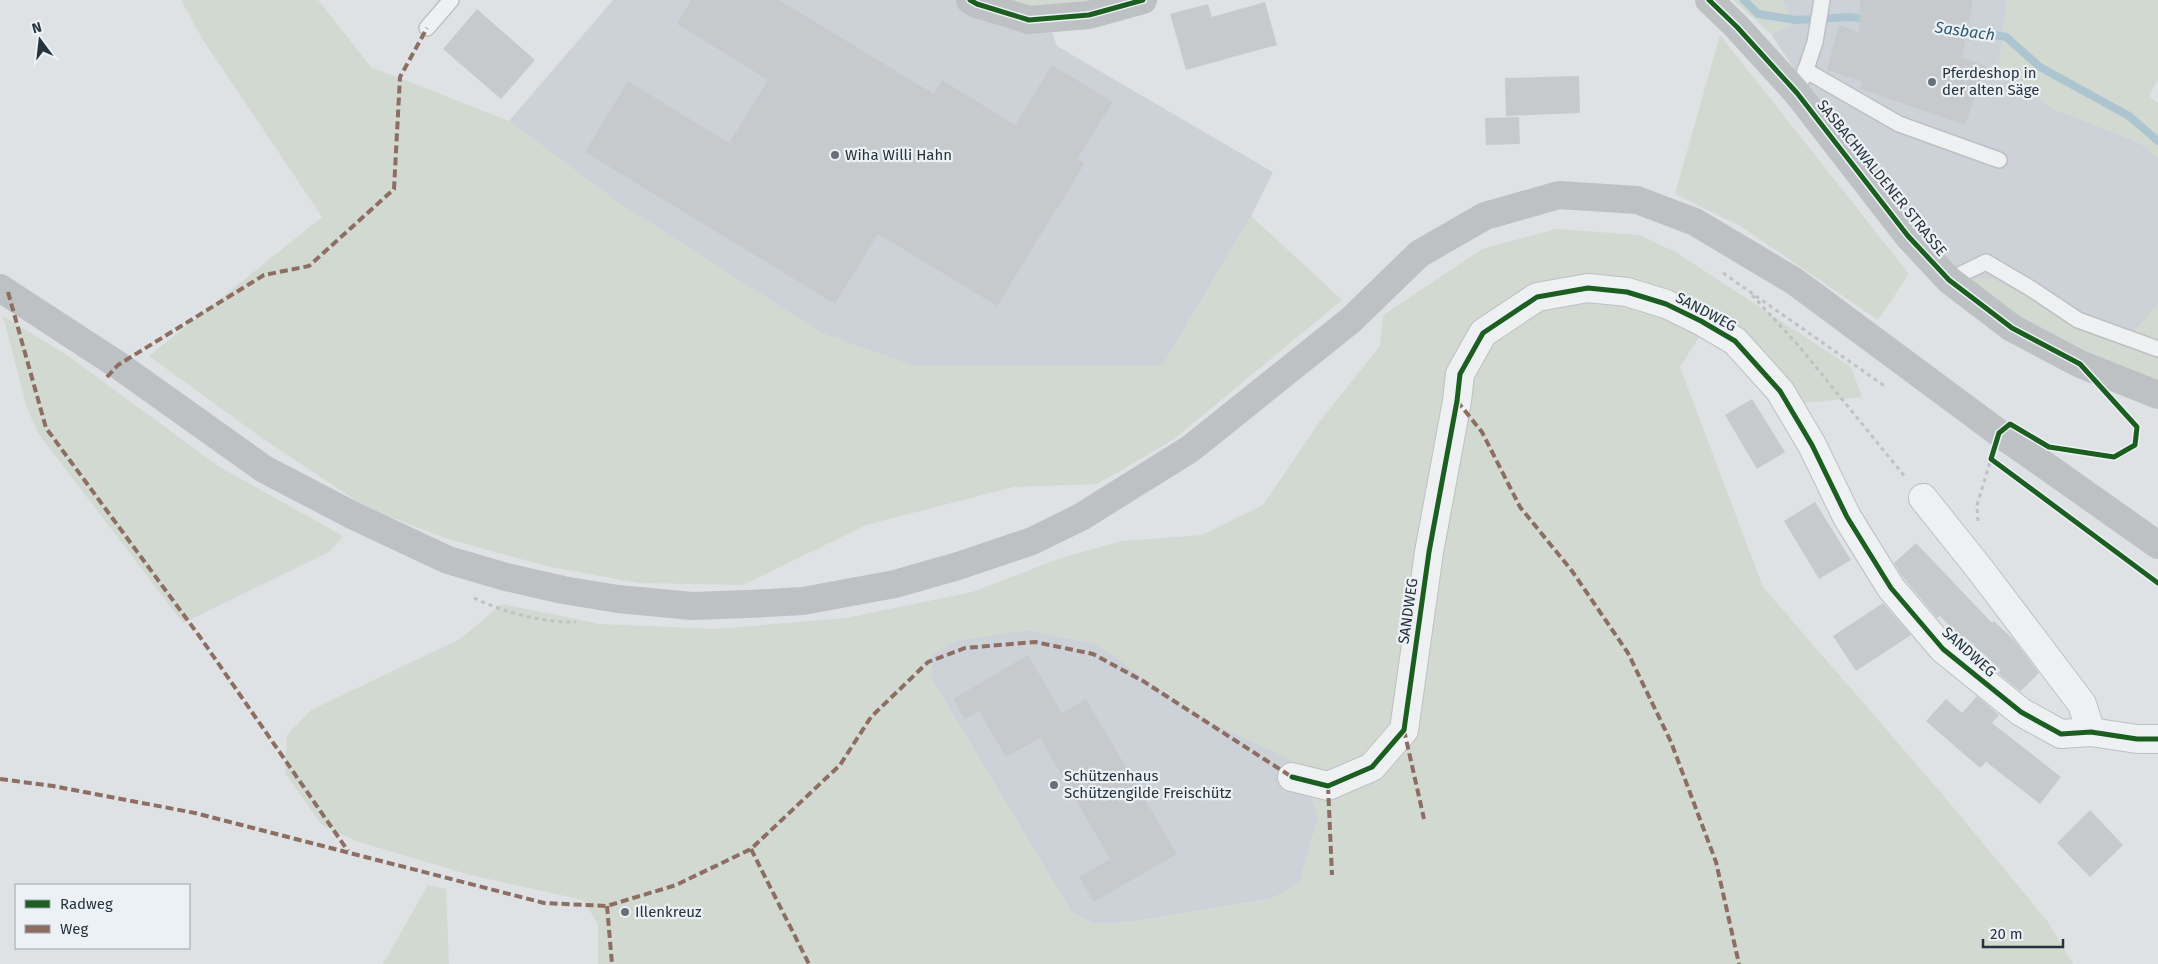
<svg xmlns="http://www.w3.org/2000/svg" width="2158" height="964" font-family="'Fira Sans',sans-serif">
  <style>
    .built { fill: #cdd2d8 }
    .green { fill: #d1d9d0; fill-rule: evenodd }
    .lines { fill: none; stroke-linecap: round; stroke-linejoin: round }
    .stream { stroke: #adc5d0; stroke-width: 8 }
    .building { fill: #c7cacd }
    .service-casing { stroke: #bdc0c3; stroke-width: 18 }
    .minor-casing { stroke: #bdc0c3; stroke-width: 30 }
    .path { stroke: #bec2c4; stroke-width: 3; stroke-dasharray: 4 4; stroke-linecap: butt }
    .service { stroke: #eef0f1; stroke-width: 15 }
    .minor { stroke: #eef0f1; stroke-width: 28 }
    .secondary { stroke: #bdc1c4; stroke-width: 28 }
    .quiet { stroke: #8d6e63; stroke-width: 4; stroke-dasharray: 8 4; stroke-linecap: butt }
    .cycleway-casing { stroke: #ecf1f5; stroke-width: 8 }
    .cycleway { stroke: #1b5e20; stroke-width: 5 }
    .poi-dot { fill: #677078; stroke: #ecf1f5; stroke-width: 2 }
    .labels { text-anchor: middle; dominant-baseline: central; stroke-width: 4.5; stroke-linejoin: round; paint-order: stroke }
    .poi-label { font-size: 15px; fill: #26333d; stroke: #ecf1f5; text-anchor: start }
    .street-label { font-size: 15px; fill: #26333d; stroke: #ecf1f5 }
    .water-label { font-size: 16px; font-style: italic; fill: #315a71; stroke: #ecf1f5 }
  </style>
  <rect width="100%" height="100%" fill="#dfe2e5"/>
  <g class="built">
    <path d="M613 0H1005L1044 10 1057 46 1273 172 1251 216 1163 365H911L821 333 616 201 509 121Z"/>
    <path d="M1781 0H2007L1999 67 2052 108 2140 143 2158 158V304L2125 344 1967 280 1904 219 1818 105 1771 34 1791 26 1787 8Z"/>
    <path d="M1027 630 1097 644 1198 716 1302 765 1318 819 1299 883 1273 898 1130 922 1095 924 1072 913 931 678 932 654 958 640Z"/>
  </g>
  <g class="green">
    <path d="M181 0H318L371 67 509 121 616 201 821 333 911 365H1163L1251 216 1342 300 1173 440 1097 484 1013 487 866 525 743 585 638 583 546 566 445 538 367 508 262 438 149 356 322 217 203 40Z"/>
    <path d="M1005 0H1105L1044 10Z"/>
    <path d="M1733 0H1781L1787 8 1791 26 1771 34Z"/>
    <path d="M2007 0H2158V80L2149 96 2158 103V158L2140 143 2051 108 1999 67Z"/>
    <path d="M1720 35 1909 274 1878 320 1742 227 1675 194Z"/>
    <path d="M1556 229 1640 235 1677 253 1851 367 1862 397 1805 403 1711 318 1680 367 1763 587 1943 795 2048 922 2073 964H598V924L583 900 470 875 356 841 322 825 285 773 287 735 311 710 460 639 502 604 600 624 716 629 846 618 972 592 1061 558 1122 541 1202 535 1263 505 1320 421 1380 346 1383 315 1482 249ZM1026 630 1097 644 1198 716 1302 765 1318 819 1299 883 1273 898 1130 922 1095 924 1072 913 931 678 932 654 958 640Z"/>
    <path d="M1991 278 2125 344 2158 356V382L2066 345 2017 320 1967 280Z"/>
    <path d="M2158 304V342L2134 334Z"/>
    <path d="M3 316 67 355 218 466 343 536 329 552 183 623 38 433 27 408Z"/>
    <path d="M428 885 446 889 449 964H383Z"/>
  </g>
  <g class="lines">
    <g class="stream">
      <path d="M1744 0 1758 14 1796 20 1849 17 1868 19"/>
      <path d="M1959 29 2006 37 2040 67 2129 116 2158 141"/>
    </g>
  </g>
  <g class="building">
    <path d="M691 0H779L934 94 942 80 1015 125 1052 65 1113 102 1077 159 1085 163 997 306 878 234 835 304 585 152 628 81 729 143 768 80 677 24Z"/>
    <path d="M1860 0H1973L1962 57 1986 66 1965 125 1860 89 1862 82 1827 70 1839 25 1859 32Z"/>
    <path d="M1265 2 1277 45 1186 70 1170 14 1208 4 1212 17Z"/>
    <path d="M477 9 535 60 501 99 443 49Z"/>
    <path d="M1579 76 1580 113 1506 116 1505 78Z"/>
    <path d="M1519 117 1520 144 1486 145 1485 118Z"/>
    <path d="M1752 399 1785 452 1757 469 1725 415Z"/>
    <path d="M1815 502 1851 560 1819 579 1784 521Z"/>
    <path d="M1916 543 1992 623 1994 621 2014 640 2039 673 2022 690 2020 691 1998 673 2001 670 1964 636 1961 638 1940 616 1937 618 1902 576 1894 563Z"/>
    <path d="M1883 603 1911 635 1856 671 1833 636Z"/>
    <path d="M1028 655 1062 713 1086 699 1177 854 1094 902 1079 877 1110 859 1040 738 1006 757 979 711 965 719 953 699Z"/>
    <path d="M1977 696 1999 715 1992 723 2061 777 2040 804 1986 762 1980 768 1926 721 1946 699 1962 713Z"/>
    <path d="M2090 810 2123 845 2090 877 2057 843Z"/>
  </g>
  <g class="lines">
    <g class="service-casing">
      <g id="service">
        <path d="M427 28 451 0"/>
        <path d="M1805 70 1899 124 1999 160"/>
        <path d="M1803 78 1815 42 1822 0"/>
        <path d="M1949 280 1986 262 2030 288 2078 320 2158 349"/>
      </g>
    </g>
    <g class="minor-casing">
      <g id="minor">
        <path d="M1923 498 1979 568 2082 704 2091 732"/>
        <path d="M1292 777 1328 786 1372 767 1404 730 1429 552 1457 401 1460 374 1483 333 1537 297 1588 288 1627 292 1666 304 1701 321 1735 341 1780 391 1812 445 1847 517 1891 588 1943 649 2021 712 2061 734 2091 732 2137 739H2158"/>
      </g>
    </g>
    <g class="path">
      <path d="M1723 273 1886 387"/>
      <path d="M1752 295 1798 345 1906 478"/>
      <path d="M2073 451 2114 457 2135 445 2137 427 2124 412"/>
      <path d="M1978 521 1977 505 1991 459"/>
      <path d="M2117 552 2158 583"/>
      <path d="M474 598C503 612 543 623 576 622"/>
    </g>
    <use href="#service" class="service"/>
    <use href="#minor" class="minor"/>
    <g class="secondary">
      <path d="M970 0 977 4 1029 20 1089 15 1143 0"/>
      <path d="M1709 0 1737 27 1797 93 1908 236 1949 280 2012 328 2080 364 2158 395"/>
      <path d="M0 288 118 365 264 469 352 515 448 560 506 577 563 590 618 599 692 606 748 604 803 601 895 584 958 566 1032 541 1081 517 1190 449 1351 320 1419 254 1485 216 1559 195 1637 200 1695 222 1794 281 1999 433 2158 545"/>
    </g>
    <g class="quiet">
      <path d="M8 292 46 428 200 637 348 851"/>
      <path d="M107 377 118 365 264 275 309 266 394 189 400 77 427 28"/>
      <path d="M1457 401 1482 432 1520 507 1572 571 1628 653 1671 742 1716 862 1739 964"/>
      <path d="M1404 730 1424 819"/>
      <path d="M0 779 53 786 195 813 544 903 607 906 676 885 751 849 840 765 871 717 928 662 965 648 1035 642 1093 654 1143 681 1292 777"/>
      <path d="M1328 786 1332 875"/>
      <path d="M751 849 809 964"/>
      <path d="M607 906 612 964"/>
    </g>
    <g class="cycleway-casing">
      <g id="cycleway">
        <path d="M970 0 977 4 1029 20 1089 15 1143 0"/>
        <path d="M1709 0 1737 27 1797 93 1908 236 1949 280 2012 328 2080 364 2137 427 2135 445 2114 457 2049 447 2010 424 1999 433 1991 459 2158 583"/>
        <path d="M1292 777 1328 786 1372 767 1404 730 1429 552 1457 401 1460 374 1483 333 1537 297 1588 288 1627 292 1666 304 1701 321 1735 341 1780 391 1812 445 1847 517 1891 588 1943 649 2021 712 2061 734 2091 732 2137 739H2158"/>
      </g>
    </g>
    <use href="#cycleway" class="cycleway"/>
  </g>
  <g class="poi-dot">
    <circle cx="1932" cy="82" r="5"/>
    <circle cx="835" cy="155" r="5"/>
    <circle cx="1054" cy="785" r="5"/>
    <circle cx="625" cy="912" r="5"/>
  </g>
  <g class="labels">
    <g class="poi-label">
      <text x="1942" y="73">Pferdeshop in<tspan x="1942" dy="17">der alten Säge</tspan></text>
      <text x="845" y="155">Wiha Willi Hahn</text>
      <text x="1064" y="776">Schützenhaus<tspan x="1064" dy="17">Schützengilde Freischütz</tspan></text>
      <text x="635" y="912">Illenkreuz</text>
    </g>
    <g class="street-label">
      <text transform="translate(1882 178) rotate(51)">SASBACHWALDENER STRASSE</text>
      <text transform="translate(1706 312) rotate(28)">SANDWEG</text>
      <text transform="translate(1408 611) rotate(-82)">SANDWEG</text>
      <text transform="translate(1969 652) rotate(42)">SANDWEG</text>
    </g>
    <g class="water-label">
      <text transform="translate(1965 31) rotate(8)">Sasbach</text>
    </g>
  </g>
  <rect x="15" y="884" width="175" height="65" fill="#ecf1f5" stroke="#9da5ab"/>
  <rect x="25" y="900" width="25" height="8" fill="#1b5e20" stroke="#9da5ab"/>
  <text x="60" y="909" font-size="15" fill="#26333d">Radweg</text>
  <rect x="25" y="925" width="25" height="8" fill="#8d6e63" stroke="#9da5ab"/>
  <text x="60" y="934" font-size="15" fill="#26333d">Weg</text>
  <g transform="translate(40 40) rotate(345)" stroke="#ecf1f5" stroke-width="4" paint-order="stroke">
  <path d="M0-4L9 19L0 12L-9 19Z" fill="#26333d"/>
  <text y="-8" font-size="14" font-weight="bold" text-anchor="middle" fill="#26333d">N</text>
  </g>
  <path d="M1983 939v8h80v-8" fill="none" stroke="#26333d" stroke-width="2.5"/>
  <text x="1990" y="939" font-size="15" fill="#26333d" stroke="#ecf1f5" stroke-width="4" paint-order="stroke">20 m</text>
</svg>
